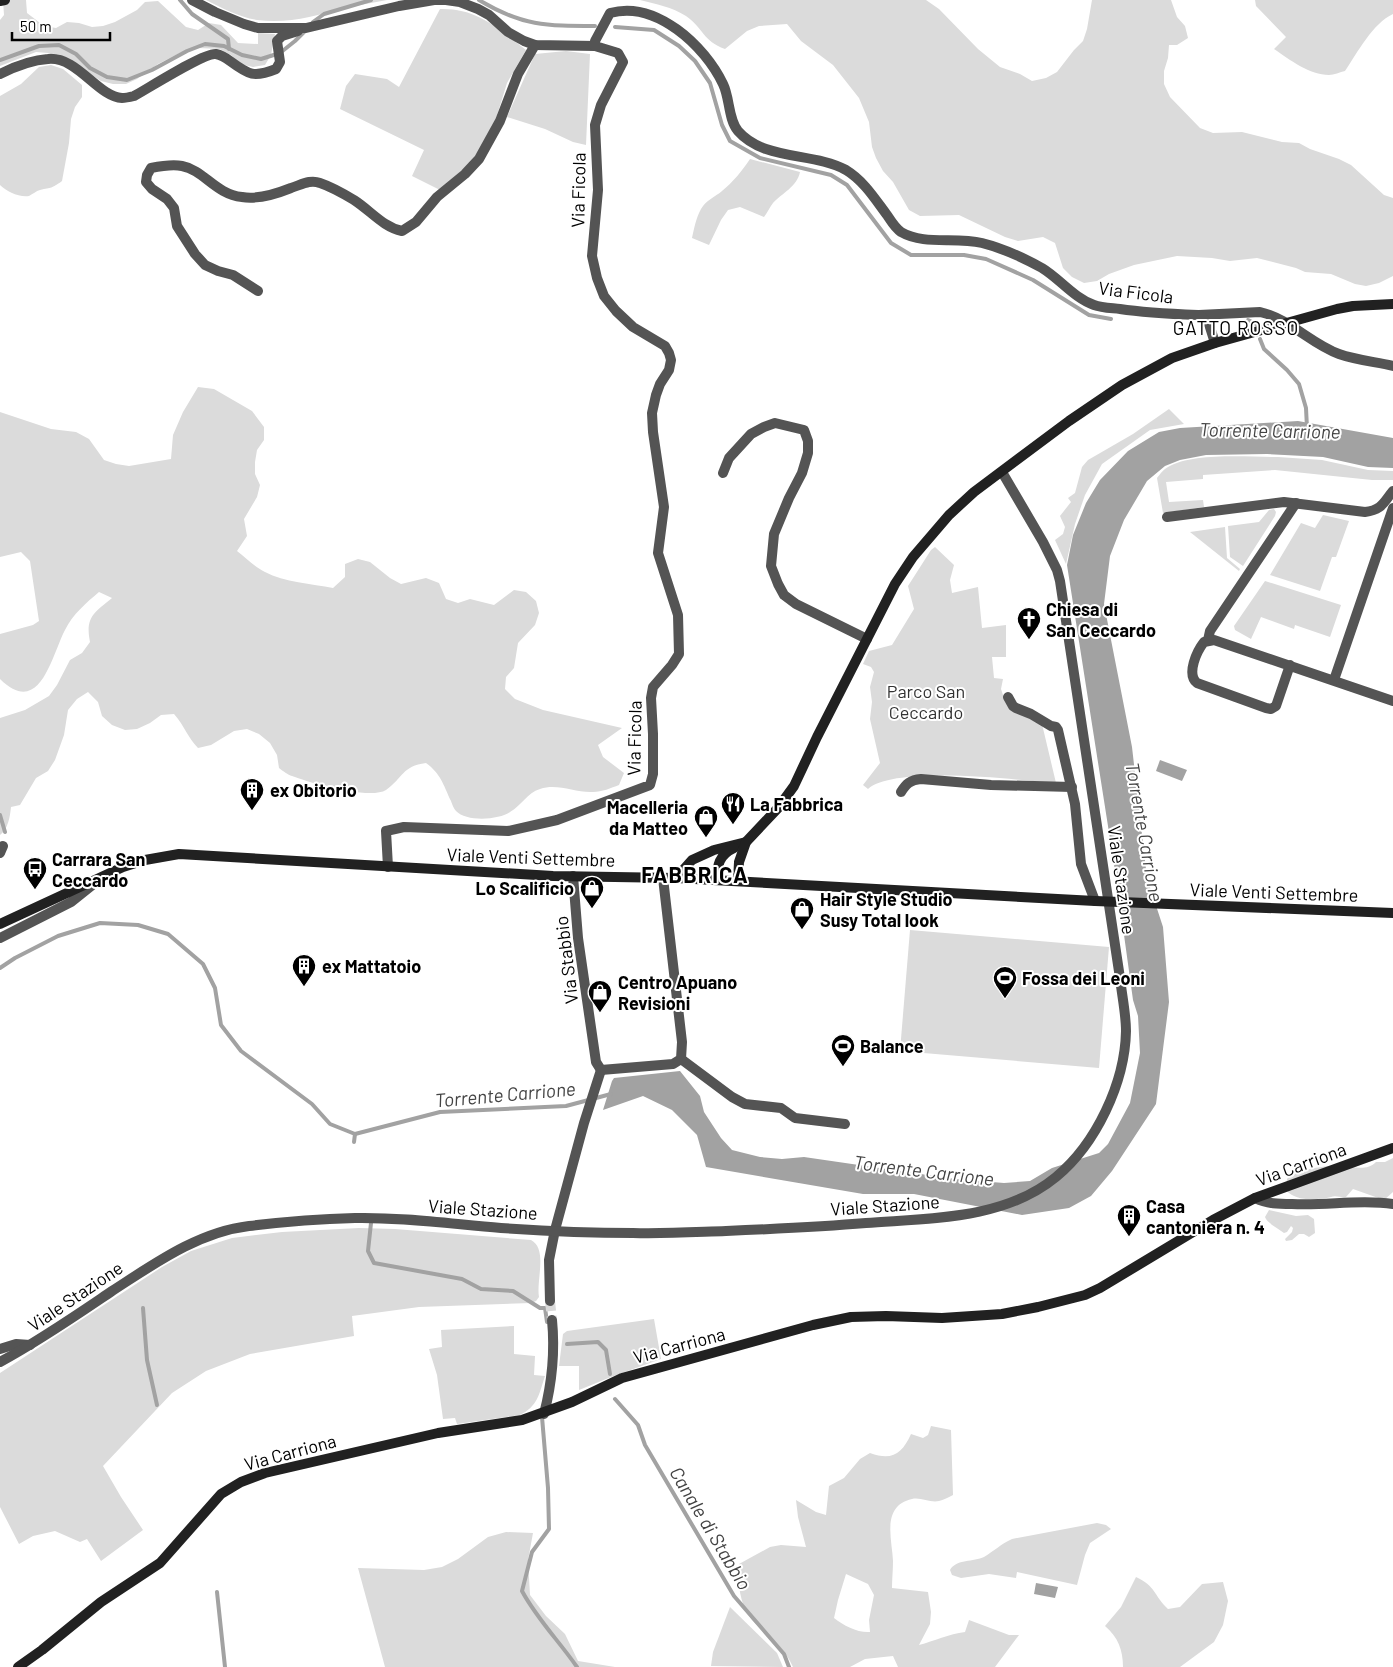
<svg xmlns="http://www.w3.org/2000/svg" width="1393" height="1667" font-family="Barlow,sans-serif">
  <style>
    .green { fill: #dbdbdb; fill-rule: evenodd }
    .water { fill: #a2a2a2 }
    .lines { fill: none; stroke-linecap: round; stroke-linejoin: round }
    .stream { stroke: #a2a2a2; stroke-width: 4 }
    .street-tunnel { stroke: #d9d9d9; stroke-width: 10; stroke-dasharray: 10 5; stroke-linecap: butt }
    .street { stroke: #545454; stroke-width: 10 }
    .secondary { stroke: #212121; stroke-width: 10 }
    .labels { text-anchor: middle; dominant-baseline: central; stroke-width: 4; stroke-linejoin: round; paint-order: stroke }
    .street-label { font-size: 18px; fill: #000; stroke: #fff }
    .poi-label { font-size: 18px; font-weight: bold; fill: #000; stroke: #fff; text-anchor: start }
    .park-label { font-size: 18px; fill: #323232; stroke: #fff }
    .neighbourhood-label { font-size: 19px; letter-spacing: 1px; fill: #000; stroke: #fff }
    .water-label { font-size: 19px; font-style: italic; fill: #434343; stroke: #fff }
    .district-label { font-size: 22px; font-weight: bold; letter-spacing: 1px; fill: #000; stroke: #fff }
  </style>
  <rect width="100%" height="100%" fill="#fff"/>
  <g class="green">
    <path d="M3 0H26L27 13 44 26 56 28 67 22 79 23 92 27 103 26 115 22 137 10 145 2 158 1 186 27 198 30 209 23 221 25 238 43 258 44V33L275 34 271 55 265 65 253 67 240 64 231 55 220 49 198 48 182 52 158 64 137 79 126 84H113L101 81 61 55 48 53 36 52 0 66V20L4 15Z"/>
    <path d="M206 0H387C373 3 358 5 345 8 314 16 289 24 257 20 239 17 222 8 206 0Z"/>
    <path d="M640 0H926L939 9 978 49 1000 67 1020 74 1032 81 1046 78 1057 72 1074 50 1083 41 1087 29 1092 0H1171L1177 17 1185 26 1188 38 1177 45H1169L1168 58 1164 71V84L1170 97 1200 128 1213 133 1242 132 1282 142 1299 143 1310 149 1339 159 1351 165 1384 195 1393 198V276L1379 283 1366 286 1355 284 1331 274 1305 272 1296 268 1257 258 1230 261 1212 258 1177 256 1134 265 1109 274 1097 281 1084 283 1072 277 1063 268 1055 243 1043 237 1018 241 1005 237 959 215 920 216 909 210 893 182 883 171 876 158 872 147 869 122 859 98 833 65 801 41 787 24 759 26 747 31 725 49C703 41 703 28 686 16 672 7 656 4 640 0Z"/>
    <path d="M1255 0H1393V14C1373 23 1357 53 1345 71 1340 72 1334 75 1329 75 1310 75 1290 60 1274 49L1286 37 1256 6Z"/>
    <path d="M440 9C477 8 498 28 526 50L507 83 494 125 480 149 469 164 440 190 412 176 424 150 340 109 346 86 355 74 387 79 399 87Z"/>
    <path d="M566 51 590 54 586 145 573 142 545 129 507 117 535 54Z"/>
    <path d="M51 65 63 69 82 85V97L75 107 71 119 69 143 62 181C51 189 52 187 40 190 36 191 33 194 29 196 20 198 6 191 0 185V96L21 84 39 67Z"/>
    <path d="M750 159 800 172C797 187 782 193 773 203 770 207 767 213 764 217L740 207 728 210 721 220 709 245 692 238C694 229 696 218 701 209 706 200 715 197 722 191 733 182 742 171 750 159Z"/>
    <path d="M198 387 214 389 252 411 264 427V440L257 450 255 462V474L260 485 257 497 244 519 247 536 237 551C246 558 255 567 265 572 284 582 312 584 333 588L345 577V564L358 559 370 562 390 578 401 584 426 578 439 583 446 599 458 603 470 599 494 605 514 590 526 592 536 601 539 613 535 625 518 643 514 668 506 677 505 689 515 699 543 710 622 728 598 745 603 757 624 773 619 785C611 788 602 792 593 792 575 793 558 783 540 789 527 793 522 805 510 812 499 820 466 822 456 811 454 809 452 804 451 801 443 784 441 774 426 763 402 766 403 778 386 790 370 800 310 783 292 776 288 775 283 771 279 768L277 755 270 743 259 734 247 729 234 731 211 745 198 748C188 738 184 725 174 714L161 715 150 723 137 729 125 730 112 725 102 716 98 702 88 692 77 699 68 710 64 735 55 760 48 771 36 778 20 805 11 807C10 817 8 829 0 835V718L25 710 49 696 57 685 70 660 82 653 90 642C85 617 94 613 112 598L99 592C86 603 73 614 65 630 51 657 40 718 0 679V634L33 625 39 621 30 561 21 552 0 557V412L51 429 76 432 89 439 104 460 116 464 129 466 171 459 173 435 183 412Z"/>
    <path d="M1169 409 1184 424 1150 430 1102 464 1085 495 1075 524 1066 564 1055 540 1063 534 1065 527 1060 516 1071 502 1068 498 1075 493 1082 467 1088 460 1133 434Z"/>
    <path d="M1278 457 1322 460 1368 470 1393 471V480H1372L1275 470 1203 475V479L1166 482 1169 502 1203 500 1204 507 1163 513 1157 478C1160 474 1164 469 1168 467 1193 452 1249 457 1278 457Z"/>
    <path d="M1274 509 1276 512 1275 516 1243 566 1230 557 1228 526 1259 522 1269 510Z"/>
    <path d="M1323 515 1349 521 1336 557H1332L1320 591 1270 575 1301 523 1315 528Z"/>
    <path d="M1225 527 1227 558 1240 569 1239 571 1190 532Z"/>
    <path d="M935 547 954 565 950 580 952 593 978 587 982 628 1006 625V657H992L994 678 1003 679 1001 689 1005 701 1042 724 1056 783C1017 780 896 765 868 789L863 785 880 763 870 719 872 702 870 687 874 672 871 667 863 664 869 651 892 645 914 609 908 586 931 550Z"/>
    <path d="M1265 581 1341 605 1330 637 1295 625 1294 629 1261 617 1251 639 1235 630 1234 626Z"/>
    <path d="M910 930 1109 947 1099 1068 900 1051Z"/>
    <path d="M1393 1158V1192L1384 1200 1353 1189 1346 1197C1341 1198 1336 1195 1331 1197 1317 1200 1296 1202 1286 1190L1287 1179C1296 1170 1326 1165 1339 1166 1351 1166 1367 1172 1376 1162H1385Z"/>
    <path d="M1269 1210 1296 1216 1308 1215 1314 1219 1315 1233 1309 1237 1304 1234H1299L1292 1240 1286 1241 1285 1239 1292 1232 1293 1228 1291 1226 1287 1232 1284 1233C1279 1229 1267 1223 1265 1217Z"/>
    <path d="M359 1228 395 1229 531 1240C548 1249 536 1280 539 1297L536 1301 531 1303 419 1307 352 1316 354 1336 250 1354 206 1371 172 1393 103 1466 121 1497 143 1530 101 1561 87 1539 80 1542 55 1531 33 1536 19 1544 0 1507V1373L162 1267 191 1251 232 1238 282 1232Z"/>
    <path d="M654 1319 661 1359 611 1377 579 1390V1366H559L563 1334 567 1331Z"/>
    <path d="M514 1326V1354L535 1356 534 1375 545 1376C539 1394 538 1406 520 1415L457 1424 455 1418 443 1419 437 1375 429 1349 442 1347 441 1330Z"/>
    <path d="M931 1426 951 1430 953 1495C949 1497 943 1500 939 1501 930 1503 921 1497 912 1499 881 1506 892 1539 893 1561 893 1570 892 1579 892 1588L928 1592 931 1612 930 1624 919 1645C934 1641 949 1634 965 1632L969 1620 1009 1635H1019L995 1667H898L893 1656 865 1659 850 1667H793C783 1645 768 1637 752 1620 740 1606 737 1582 739 1564L770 1547 781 1545 806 1547 798 1517 796 1500 816 1512 826 1515 829 1486 844 1478 860 1459 870 1453C892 1461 902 1454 911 1434L923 1438 928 1435ZM846 1574 868 1584 874 1595 869 1620 870 1632C858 1633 844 1626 834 1618L838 1600Z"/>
    <path d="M1097 1523 1106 1525 1111 1529 1090 1543 1085 1555 1077 1585 1017 1572 1016 1578 989 1574 961 1578 952 1575 950 1570C956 1559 974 1562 984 1557 994 1551 1001 1544 1012 1539Z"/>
    <path d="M506 1532 533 1533 528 1560 530 1595 546 1616 565 1634 578 1661 615 1667H385L358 1568 424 1570 442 1567 458 1559 488 1537Z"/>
    <path d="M1136 1577C1156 1586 1154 1596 1168 1609L1180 1607 1202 1584 1223 1582 1228 1601 1223 1625 1214 1642 1180 1667H1123C1123 1650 1118 1637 1105 1626L1121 1607Z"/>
    <path d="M730 1607 777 1653 783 1667 711 1666 713 1652Z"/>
  </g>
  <g class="water">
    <path d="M1298 421 1393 438V468L1368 467 1323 457 1267 454 1206 455 1180 460 1165 466 1147 481 1124 520 1110 556 1104 604 1132 747 1147 878 1163 927 1169 1002 1156 1104 1112 1171 1091 1196 1069 1208 1022 1215 914 1194H863L706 1167 697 1135 672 1110 643 1096 603 1110 612 1081 614 1078 680 1071 700 1096 704 1112 721 1138 732 1150 760 1157 782 1159 804 1157 955 1179 1004 1183 1030 1181 1052 1168 1099 1153 1108 1144 1130 1103 1140 1053 1138 1016 1133 1000 1116 877 1067 565 1073 535 1086 503 1100 480 1128 451 1159 432 1180 428Z"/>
    <path d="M1160 760 1187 770 1182 781 1156 771Z"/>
    <path d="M1036 1583 1058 1587 1055 1598 1034 1594Z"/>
  </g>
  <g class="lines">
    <g class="stream">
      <path d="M180 0 192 14 228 39 229 49"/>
      <path d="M479 0C522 26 546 26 595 26"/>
      <path d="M313 22 324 14 371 0"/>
      <path d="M615 27 654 30 679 46 695 61 710 83 722 125 730 141 760 158 831 175 847 185 891 243 911 255H964L986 259 1033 280 1089 315 1111 319"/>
      <path d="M0 60 39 46 59 45 76 54 90 68 107 77 127 80 152 70 187 51 205 44 224 46 242 55 261 59 280 53 295 41 307 29"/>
      <path d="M1248 320 1256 324"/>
      <path d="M1260 339 1264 349 1287 370 1299 384 1306 408 1307 428"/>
      <path d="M0 815 5 832"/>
      <path d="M0 968 15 958 58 936 100 923 138 925 168 934 203 964 215 988 221 1025 241 1051 312 1104 330 1124 355 1134 440 1112 566 1106 611 1094"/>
      <path d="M354 1142 355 1134"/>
      <path d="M371 1223 368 1251 374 1263 462 1279 481 1289 513 1291 540 1308H545L547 1322"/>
      <path d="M143 1308 147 1360 157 1405"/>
      <path d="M567 1344 598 1342 606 1350 610 1374"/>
      <path d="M615 1399 638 1425 645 1445 734 1596 784 1654 789 1667"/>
      <path d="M542 1417 548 1488 549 1529 532 1552 522 1591C537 1619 559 1641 577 1667"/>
      <path d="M217 1592 225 1667"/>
    </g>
    <path class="street-tunnel" d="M550 1301 552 1320"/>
    <g class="street">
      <path d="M192 0 215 12 244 24 258 28H306L399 6 434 0H446L460 2 478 9 489 15 508 32 524 41 535 45 595 46"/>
      <path d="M0 74C14 67 32 60 48 59 77 56 98 97 122 98 126 98 130 97 134 96 147 89 205 52 216 54 221 55 226 58 230 61 249 75 254 78 276 69L280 62 277 41 282 36 298 31"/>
      <path d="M258 291 233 275 218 271 205 265 195 254 177 226 174 208 167 199 152 189 146 182 147 175 151 168C161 166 172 164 182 166 204 170 215 194 242 197 258 200 276 194 291 188 301 185 310 179 320 183 332 187 344 194 354 200 371 211 383 227 402 231L416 222 437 197 465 174 479 159 500 121 518 74 535 45"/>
      <path d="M1199 315 1260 312C1290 319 1311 344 1339 354 1356 360 1376 362 1393 366"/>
      <path d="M723 473 729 458 751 434 764 427 775 423 804 430 808 441V453L802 473 789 498 774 534 771 566 778 584 784 595 796 604 867 639"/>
      <path d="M1167 517 1284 502 1365 512C1382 510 1383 503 1393 491"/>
      <path d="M1208 640 1210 631 1296 503"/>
      <path d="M1290 665 1276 706 1271 709 1266 708 1197 683C1186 674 1197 651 1204 642L1214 640C1274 660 1333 681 1393 701"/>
      <path d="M1334 680 1393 508"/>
      <path d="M1008 697 1013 706 1016 708 1031 714 1051 726 1056 727 1058 730 1075 804 1081 864 1095 901"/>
      <path d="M901 792C906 784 910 780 921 779L991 785 1072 787"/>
      <path d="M0 853 3 846"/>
      <path d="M388 867 386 831 404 827 508 831 557 820 650 785 653 774V734L651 698 653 687 672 665 679 654 678 615 658 553 664 507 653 432 652 413 656 395 660 384 669 370 671 360 669 353 665 346 633 327 616 311 604 296 597 278 592 256 598 190 595 125 601 105 623 62 618 53 595 46V41L610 13C656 0 705 46 723 84 730 98 728 119 738 131 764 161 813 152 846 170 864 181 875 199 887 215 891 221 895 228 901 232 925 246 955 236 982 243 1002 248 1024 258 1042 268 1060 279 1074 298 1094 305 1102 308 1112 308 1120 309 1146 313 1173 314 1199 315L1209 324 1215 343"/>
      <path d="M573 876 578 938 596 1062 601 1070"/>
      <path d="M0 938 71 902 96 882"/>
      <path d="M681 1059 732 1097 745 1104 781 1108 795 1118 845 1124"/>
      <path d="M601 1070 673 1064 681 1059 682 1042 663 878"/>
      <path d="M1255 1198C1267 1204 1279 1204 1292 1204 1326 1206 1360 1199 1393 1204"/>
      <path d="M550 1301 549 1260 555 1230 584 1123 601 1070"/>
      <path d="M0 1349 16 1344 30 1345"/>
      <path d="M0 1362C39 1341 75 1316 112 1291 154 1264 198 1232 249 1226 282 1222 321 1219 355 1218 403 1217 452 1224 501 1228 545 1231 589 1233 633 1233 664 1234 696 1232 726 1231 773 1229 819 1227 866 1223 930 1218 1004 1220 1056 1177 1096 1144 1125 1083 1126 1031 1126 1014 1122 996 1120 978L1060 581 1057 570 1043 542 1002 472"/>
      <path d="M544 1414C552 1383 555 1351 552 1320"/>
    </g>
    <g class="secondary">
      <path d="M0 1 5 0"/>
      <path d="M676 878 692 860 714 850 746 842"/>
      <path d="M717 880C717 865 719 855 734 848"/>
      <path d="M738 881 739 862 746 842 778 808 794 786 817 737 895 584 913 557 949 515 974 492 1069 421 1122 385 1172 358 1215 343 1337 309 1353 306 1393 304"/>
      <path d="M0 924 123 867 145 860 179 854 553 876 676 878 1095 901 1393 913"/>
      <path d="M18 1667 42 1650 101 1602 160 1563 221 1494 241 1482 265 1473 438 1433 522 1420 572 1402 622 1378 813 1325 851 1317 886 1316 942 1318 1002 1314 1038 1307 1085 1295 1100 1288 1213 1220 1255 1198 1393 1148"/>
    </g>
  </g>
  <defs>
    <g id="church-pin" transform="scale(1.25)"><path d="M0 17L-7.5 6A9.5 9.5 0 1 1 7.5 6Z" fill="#000" stroke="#fff"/><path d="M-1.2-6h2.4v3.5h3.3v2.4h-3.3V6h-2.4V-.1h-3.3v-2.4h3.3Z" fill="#fff"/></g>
    <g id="building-pin" transform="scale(1.25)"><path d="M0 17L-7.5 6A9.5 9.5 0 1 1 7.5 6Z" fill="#000" stroke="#fff"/><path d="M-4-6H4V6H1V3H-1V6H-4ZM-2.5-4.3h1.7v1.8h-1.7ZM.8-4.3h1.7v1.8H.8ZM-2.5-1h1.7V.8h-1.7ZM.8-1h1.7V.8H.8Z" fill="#fff"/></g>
    <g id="restaurant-pin" transform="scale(1.25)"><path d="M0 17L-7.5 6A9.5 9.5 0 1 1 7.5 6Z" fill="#000" stroke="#fff"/><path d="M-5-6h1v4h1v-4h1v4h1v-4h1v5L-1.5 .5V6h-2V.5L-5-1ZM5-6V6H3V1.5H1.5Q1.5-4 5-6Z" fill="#fff"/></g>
    <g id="shop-pin" transform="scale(1.25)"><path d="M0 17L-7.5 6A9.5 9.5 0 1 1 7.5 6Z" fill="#000" stroke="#fff"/><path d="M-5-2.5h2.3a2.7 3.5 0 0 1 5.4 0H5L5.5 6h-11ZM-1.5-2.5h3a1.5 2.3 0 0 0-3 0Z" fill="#fff"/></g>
    <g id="bus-pin" transform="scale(1.25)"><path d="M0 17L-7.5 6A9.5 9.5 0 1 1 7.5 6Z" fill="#000" stroke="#fff"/><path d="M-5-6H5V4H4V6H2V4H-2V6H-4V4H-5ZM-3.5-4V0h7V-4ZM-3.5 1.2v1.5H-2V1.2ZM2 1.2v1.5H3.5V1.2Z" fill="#fff"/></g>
    <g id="stadium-pin" transform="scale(1.25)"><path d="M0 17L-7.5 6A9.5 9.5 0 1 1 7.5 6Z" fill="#000" stroke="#fff"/><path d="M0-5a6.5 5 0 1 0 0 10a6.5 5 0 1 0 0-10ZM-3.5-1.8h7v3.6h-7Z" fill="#fff"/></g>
  </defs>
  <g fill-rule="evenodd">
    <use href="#church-pin" x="1029" y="619"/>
    <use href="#building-pin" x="252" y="790"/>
    <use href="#restaurant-pin" x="733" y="804"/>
    <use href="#shop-pin" x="706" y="817"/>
    <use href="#bus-pin" x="35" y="869"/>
    <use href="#shop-pin" x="592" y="888"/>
    <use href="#shop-pin" x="802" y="909"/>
    <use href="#building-pin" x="304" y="966"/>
    <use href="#stadium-pin" x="1005" y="978"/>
    <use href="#shop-pin" x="600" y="992"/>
    <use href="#stadium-pin" x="843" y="1046"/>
    <use href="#building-pin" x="1129" y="1216"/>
  </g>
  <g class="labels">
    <g class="street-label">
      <text transform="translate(578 190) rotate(-89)">Via Ficola</text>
      <text transform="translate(1136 292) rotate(7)">Via Ficola</text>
      <text transform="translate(634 738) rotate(-89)">Via Ficola</text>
      <text transform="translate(531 857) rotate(2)">Viale Venti Settembre</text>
      <text transform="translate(1122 880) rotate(82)">Viale Stazione</text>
      <text transform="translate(1274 892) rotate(2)">Viale Venti Settembre</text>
      <text transform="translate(566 960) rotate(-97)">Via Stabbio</text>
      <text transform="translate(1301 1164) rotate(-20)">Via Carriona</text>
      <text transform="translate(885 1205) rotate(-4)">Viale Stazione</text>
      <text transform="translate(483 1209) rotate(4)">Viale Stazione</text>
      <text transform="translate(75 1296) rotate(-34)">Viale Stazione</text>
      <text transform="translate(679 1345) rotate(-15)">Via Carriona</text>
      <text transform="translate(290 1452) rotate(-15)">Via Carriona</text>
    </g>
    <g class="poi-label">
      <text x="1046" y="609">Chiesa di<tspan x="1046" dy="21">San Ceccardo</tspan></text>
      <text x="270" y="790">ex Obitorio</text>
      <text x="750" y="804">La Fabbrica</text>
      <text x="688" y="807" text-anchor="end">Macelleria<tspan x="688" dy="21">da Matteo</tspan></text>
      <text x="52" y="859">Carrara San<tspan x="52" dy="21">Ceccardo</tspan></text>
      <text x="574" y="888" text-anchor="end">Lo Scalificio</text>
      <text x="820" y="899">Hair Style Studio<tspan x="820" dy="21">Susy Total look</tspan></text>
      <text x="322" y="966">ex Mattatoio</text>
      <text x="1022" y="978">Fossa dei Leoni</text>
      <text x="618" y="982">Centro Apuano<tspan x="618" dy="21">Revisioni</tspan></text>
      <text x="860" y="1046">Balance</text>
      <text x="1146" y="1206">Casa<tspan x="1146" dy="21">cantoniera n. 4</tspan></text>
    </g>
    <g class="park-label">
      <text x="926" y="691">Parco San<tspan x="926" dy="21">Ceccardo</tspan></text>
    </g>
    <g class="neighbourhood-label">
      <text x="1236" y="327">GATTO ROSSO</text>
    </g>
    <g class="water-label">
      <text transform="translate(1270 430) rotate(1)">Torrente Carrione</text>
      <text transform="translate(1145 832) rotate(80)">Torrente Carrione</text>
      <text transform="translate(505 1094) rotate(-5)">Torrente Carrione</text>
      <text transform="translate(924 1170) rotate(7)">Torrente Carrione</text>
      <text transform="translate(711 1528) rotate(59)">Canale di Stabbio</text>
    </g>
    <g class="district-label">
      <text x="695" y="874">FABBRICA</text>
    </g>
  </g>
  <path d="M12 32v8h98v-8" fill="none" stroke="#000000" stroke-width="2.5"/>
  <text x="20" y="32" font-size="15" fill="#000000" stroke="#ffffff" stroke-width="4" paint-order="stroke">50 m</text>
</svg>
